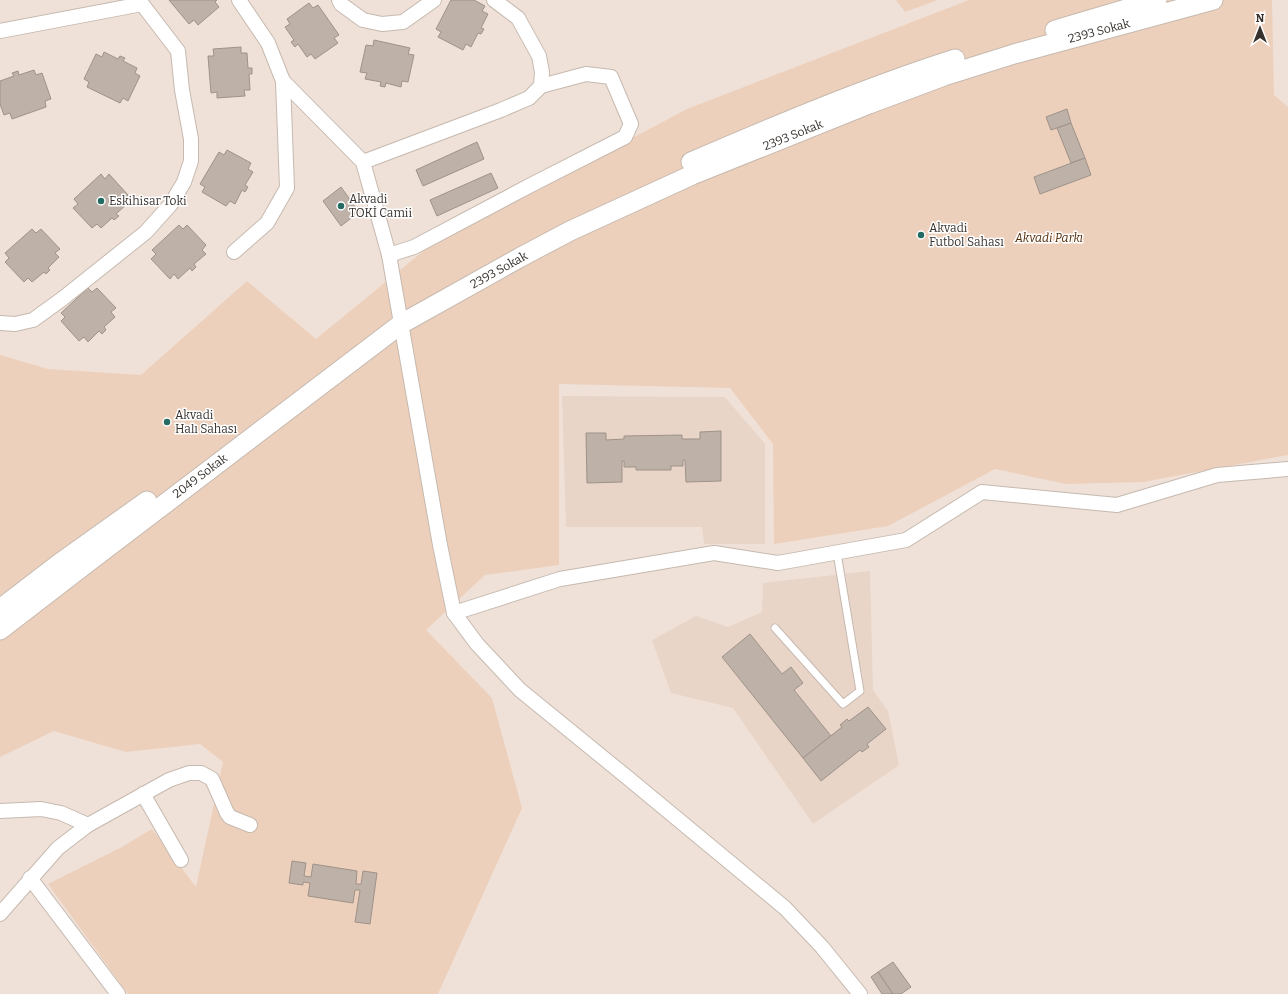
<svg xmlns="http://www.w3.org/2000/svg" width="1288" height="994" font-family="Bitter,serif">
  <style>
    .built { fill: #e9d5c7 }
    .green { fill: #edd0bb }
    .building { fill: #beb1a8; stroke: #9e9289 }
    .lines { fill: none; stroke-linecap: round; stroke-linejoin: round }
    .service-casing { stroke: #c6b9af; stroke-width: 9 }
    .minor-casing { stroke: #c6b9af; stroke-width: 16 }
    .secondary-casing { stroke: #c6b9af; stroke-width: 21 }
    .service { stroke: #fff; stroke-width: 7 }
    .minor { stroke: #fff; stroke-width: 14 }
    .secondary { stroke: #fff; stroke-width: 19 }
    .poi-dot { fill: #246c63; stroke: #fff; stroke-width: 1.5 }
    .labels { text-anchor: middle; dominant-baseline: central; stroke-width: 3; stroke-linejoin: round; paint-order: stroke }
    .street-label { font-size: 12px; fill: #36312d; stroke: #fff }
    .poi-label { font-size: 12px; fill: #36312d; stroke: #fff; text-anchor: start }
    .park-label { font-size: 12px; font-style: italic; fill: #562e0b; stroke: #fff }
  </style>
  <rect width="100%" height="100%" fill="#efe1d8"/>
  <g class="built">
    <path d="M562 396 725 397 765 444V544H704L702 527H566Z"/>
    <path d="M870 571 873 690 888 711 899 765 813 824 733 708 671 693 652 640 696 616 728 627 762 612 763 583Z"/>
  </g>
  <g class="green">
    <path d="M896 0H938L905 12Z"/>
    <path d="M969 0H1272L1274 95 1288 107V455L1143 482 1066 484 995 469 888 526 774 544 773 444 730 388 559 384V565L485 575 426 630 492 698 522 808 438 994H128L48 884 122 847 152 829 196 887 223 762 200 744 126 752 54 731 0 757V355L48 369 141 375 247 281 316 339 432 244 687 109Z"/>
  </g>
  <g class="building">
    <path d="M169 0H217L215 2 219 7 198 25 194 20 189 24Z"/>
    <path d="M451 0H474L485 6 482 11 488 14 481 28 484 29 481 34 478 33 471 47 466 44 463 50 438 37 441 32 436 29Z"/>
    <path d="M309 3 313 8 318 5 339 35 334 38 338 43 315 59 311 54 307 57 298 44 295 47 291 42 294 40 285 27 290 24 287 19Z"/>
    <path d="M374 40 410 48 408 54 414 55 408 82 402 81 401 87 386 83 385 87 380 86 381 82 365 79 367 73 360 72 366 45 373 46Z"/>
    <path d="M241 47V53H247L248 68H252V74H249L250 90H244L245 96 217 98V92L211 93 208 56H214L213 49Z"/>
    <path d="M104 52 118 59 120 56 125 58 123 61 137 68 135 73 140 76 128 101 123 98 120 103 87 87 89 82 84 79 96 54 102 57Z"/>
    <path d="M34 70 36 75 42 73 51 99 45 101 46 107 12 119 10 113 4 115 0 104V81L14 76 12 73 18 71 19 75Z"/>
    <path d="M1067 109 1071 123 1051 130 1046 117Z"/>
    <path d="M1071 123 1085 158 1071 163 1057 128Z"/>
    <path d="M477 142 484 159 423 186 416 170Z"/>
    <path d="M227 150 251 163 248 169 253 172 245 185 248 187 245 192 242 190 235 204 230 201 226 206 202 192 205 187 200 184 219 152 224 155Z"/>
    <path d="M1085 158 1091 175 1040 194 1034 177Z"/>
    <path d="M491 173 498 188 437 216 430 200Z"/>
    <path d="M101 174 105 179 109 174 128 195 124 199 128 203 116 214 119 216 114 220 112 218 101 228 97 224 92 228 73 208 78 204 74 199Z"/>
    <path d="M341 187 359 212 341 226 323 201Z"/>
    <path d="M179 225 183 229 187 225 206 245 202 250 206 254 194 264 196 267 192 271 190 268 178 279 174 274 170 279 151 259 156 254 152 250Z"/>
    <path d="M32 229 36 233 41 229 60 249 55 253 59 257 48 268 50 270 46 274 44 272 32 282 28 278 24 282 5 262 9 258 5 253Z"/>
    <path d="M88 288 92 292 97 288 116 308 111 312 115 317 104 327 106 330 102 334 99 331 88 342 84 337 79 341 61 321 65 317 61 313Z"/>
    <path d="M721 431V481L686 482 685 460H683V466H671V470H636V467H624V461H622V482L587 483 586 433H606V440L624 439V436L682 435V439H700V432Z"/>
    <path d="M750 634 782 674 791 667 803 683 794 690 831 736 803 758 722 657Z"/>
    <path d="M868 707 886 729 867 744 869 747 862 752 860 750 821 781 803 758 842 727 840 725 847 719 849 721Z"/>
    <path d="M292 861 306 863 304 876 311 877 313 864 357 871 356 884H361L363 871 377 873 370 924 355 922 360 890H355L353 903 308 896 310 883 303 882V885L289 883Z"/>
    <path d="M893 962 911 987 901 994H893L878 972Z"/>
    <path d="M878 972 893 994H882L871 977Z"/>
  </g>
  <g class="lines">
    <g class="service-casing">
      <path id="service" d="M775 628 843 704 860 691 837 553"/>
    </g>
    <g class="minor-casing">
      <g id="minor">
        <path d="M339 0 341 4 363 20 382 24 403 22 434 0"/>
        <path d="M0 31 142 4"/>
        <path d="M283 81 363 162 389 255 440 545 454 613 477 644 520 690 628 778 785 908 822 947 860 994"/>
        <path d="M363 162 501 110 529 98 541 86 542 72 539 56 518 18 494 0"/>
        <path d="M234 252 267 223 287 188 283 81 268 43 239 0"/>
        <path d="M389 255 414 247 529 186 625 137 631 124 611 77 586 74 541 86"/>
        <path d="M0 323 15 324 33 320 62 299 146 232 171 204 184 182 191 161V139L182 90 178 51 142 4"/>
        <path d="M454 613 560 579 714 553 778 563 906 540 982 492 1117 505 1217 475 1288 469"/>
        <path d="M143 794 181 860"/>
        <path d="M0 811 41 809 61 813 88 825"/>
        <path d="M30 878 118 994"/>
        <path d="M0 914 58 848 88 825 169 780 189 773H201L212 779 227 813 230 817 250 825"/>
      </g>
    </g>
    <g class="secondary-casing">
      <g id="secondary">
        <path d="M1055 30 1157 0"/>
        <path d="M691 162C777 125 865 88 955 59"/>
        <path d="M0 609 60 563 147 501"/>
        <path d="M0 630 91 560 401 324 519 258 570 231 692 175 869 104 944 76 1014 54 1213 0"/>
      </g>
    </g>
    <use href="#service" class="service"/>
    <use href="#minor" class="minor"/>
    <use href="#secondary" class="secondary"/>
  </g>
  <g class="poi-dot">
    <circle cx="101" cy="201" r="4"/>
    <circle cx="341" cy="206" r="4"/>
    <circle cx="921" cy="235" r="4"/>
    <circle cx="167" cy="422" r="4"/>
  </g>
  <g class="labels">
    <g class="street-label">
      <text transform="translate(1099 31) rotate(-15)">2393 Sokak</text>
      <text transform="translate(793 135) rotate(-22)">2393 Sokak</text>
      <text transform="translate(499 270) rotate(-29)">2393 Sokak</text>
      <text transform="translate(200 476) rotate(-37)">2049 Sokak</text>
    </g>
    <g class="poi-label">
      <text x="349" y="199">Akvadi<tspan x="349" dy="14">TOKİ Camii</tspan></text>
      <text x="109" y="201">Eskihisar Toki</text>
      <text x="929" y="228">Akvadi<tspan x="929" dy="14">Futbol Sahası</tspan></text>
      <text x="175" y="415">Akvadi<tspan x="175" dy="14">Halı Sahası</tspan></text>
    </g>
    <g class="park-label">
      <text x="1049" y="238">Akvadi Parkı</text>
    </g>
  </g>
  <g transform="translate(1260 28)" stroke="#ffffff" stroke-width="3" paint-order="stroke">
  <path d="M0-3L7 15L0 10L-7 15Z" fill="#36312d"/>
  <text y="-6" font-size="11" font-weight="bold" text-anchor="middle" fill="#36312d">N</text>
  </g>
</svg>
